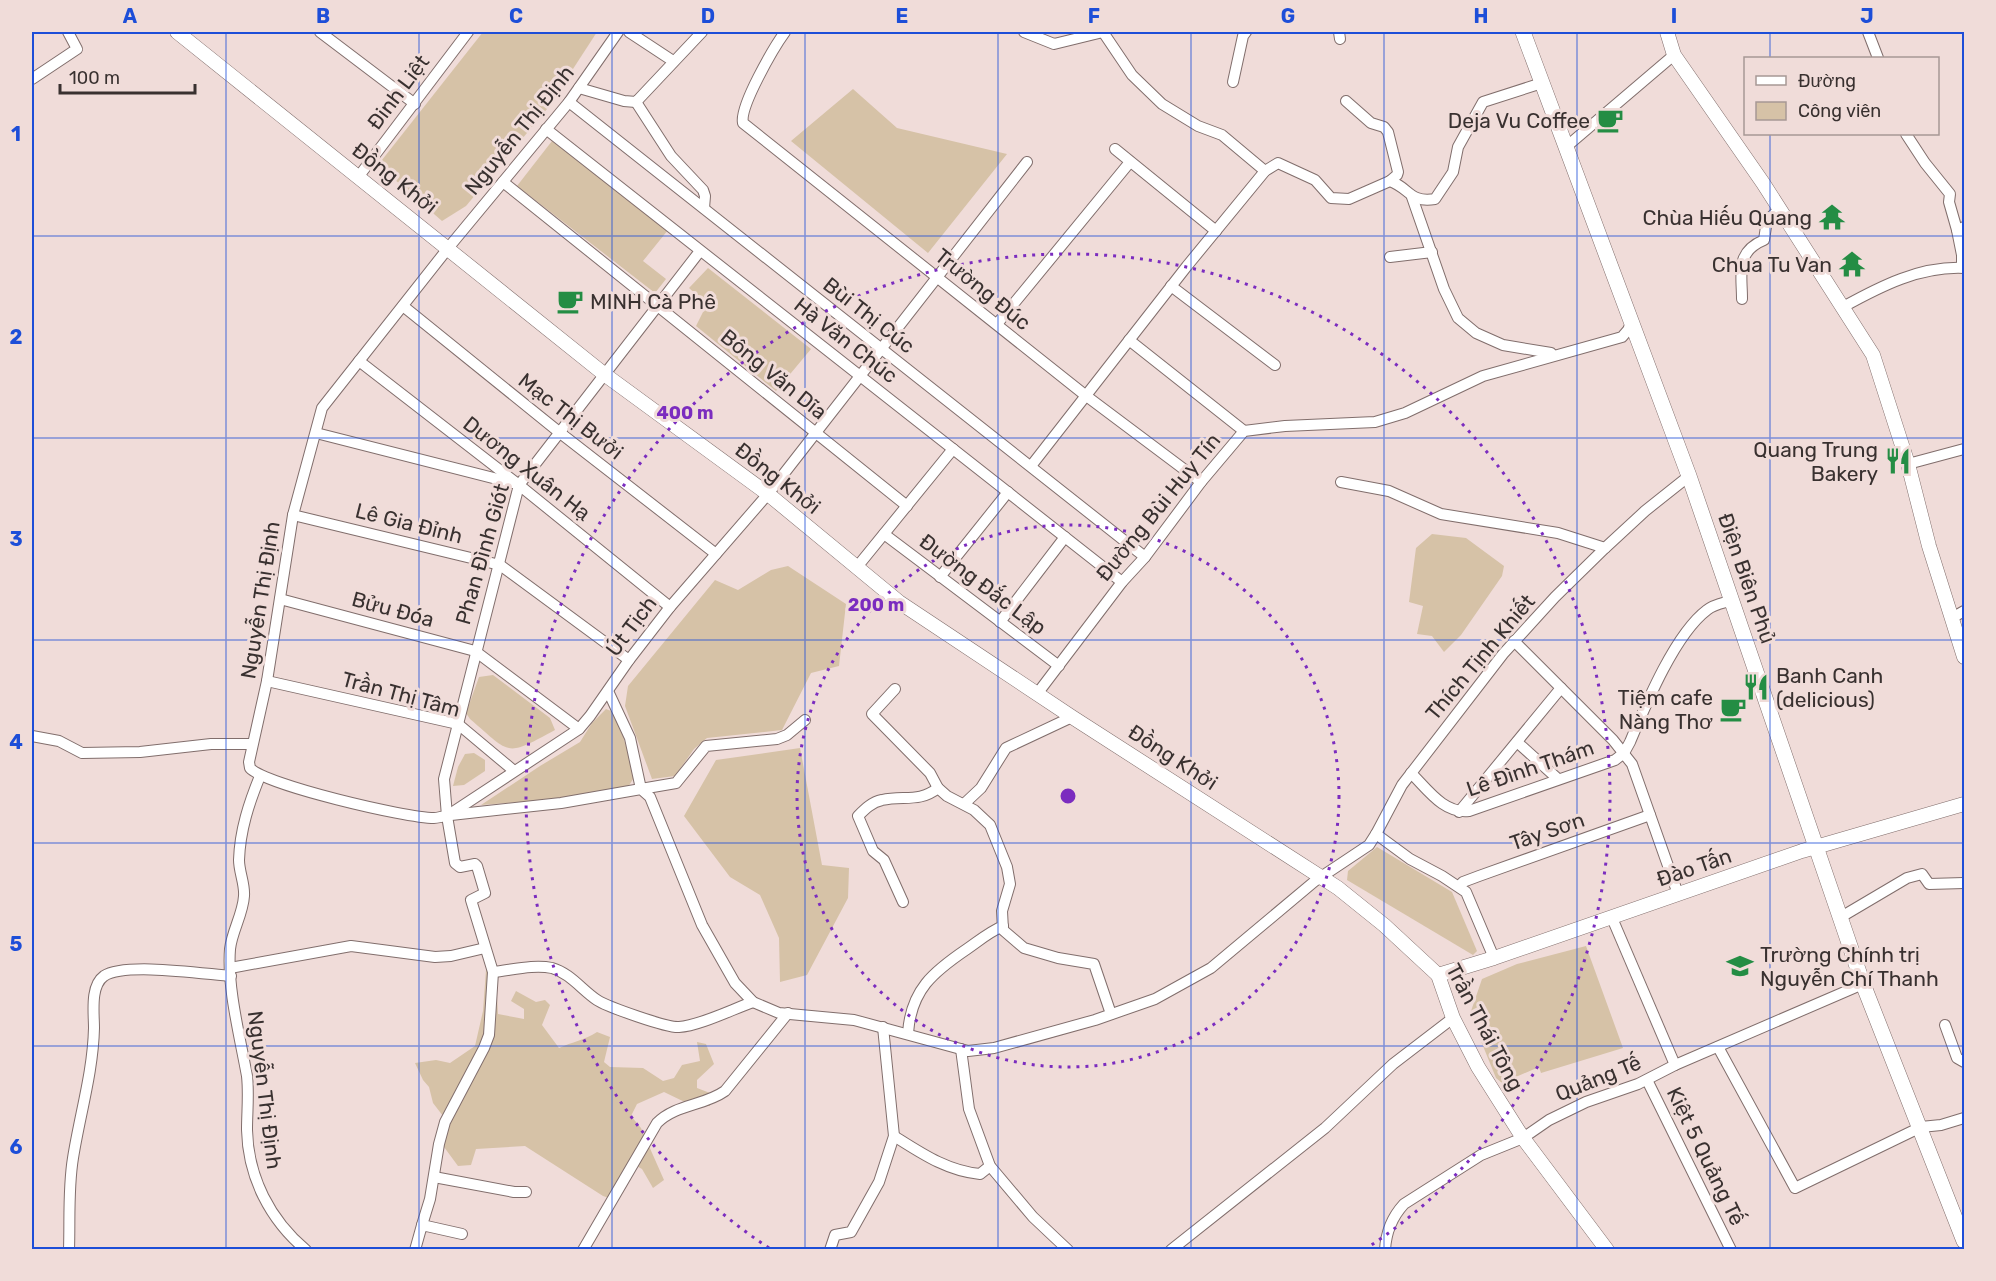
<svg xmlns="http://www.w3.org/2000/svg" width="1996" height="1281" font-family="Rubik,sans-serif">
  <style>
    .green { fill: #d6c2a7 }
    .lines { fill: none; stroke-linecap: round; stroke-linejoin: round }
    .minor-casing { stroke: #816e6c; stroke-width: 12 }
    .tertiary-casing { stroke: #816e6c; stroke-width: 15 }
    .secondary-casing { stroke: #816e6c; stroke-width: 16 }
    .minor { stroke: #fff; stroke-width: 10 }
    .tertiary { stroke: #fff; stroke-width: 14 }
    .secondary { stroke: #fff; stroke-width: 15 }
    .grid { fill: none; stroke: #1d4ed8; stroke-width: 1.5; stroke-opacity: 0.55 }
    .ring { fill: none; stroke: #7b2cbf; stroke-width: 3; stroke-dasharray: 3 6 }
    .labels { text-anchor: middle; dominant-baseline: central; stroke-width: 6; stroke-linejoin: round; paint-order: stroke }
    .street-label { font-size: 21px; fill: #393130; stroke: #f0dcd9 }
    .poi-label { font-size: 21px; fill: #393130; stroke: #f0dcd9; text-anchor: end }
    .centre { fill: #7b2cbf; stroke: #f0dcd9; stroke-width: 3 }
    .ring-label { font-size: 18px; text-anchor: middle; font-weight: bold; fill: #7b2cbf; stroke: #f0dcd9; stroke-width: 6; stroke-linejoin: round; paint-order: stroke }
    .neatline { fill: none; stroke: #1d4ed8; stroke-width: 2 }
    .grid-label { font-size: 20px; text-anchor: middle; font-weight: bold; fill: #1d4ed8 }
  </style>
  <rect width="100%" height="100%" fill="#f0dcd9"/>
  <g class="green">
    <path d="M483 32H597L547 109 466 206 442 221 378 165Z"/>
    <path d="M853 89 897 128 1007 154 928 253 791 141Z"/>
    <path d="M552 141 668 230 643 261 666 279 655 293 517 186Z"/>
    <path d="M708 268 811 349 776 391 696 326 707 304 689 288Z"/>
    <path d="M1432 534 1466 538 1504 566 1502 576 1461 635 1444 652 1432 636 1417 634 1423 606 1409 602 1416 548Z"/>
    <path d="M788 566 846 604 839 666 811 673 782 730 707 738 694 749 675 776 652 779 625 706 628 686 715 580 738 590 771 570Z"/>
    <path d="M493 675 550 718 555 730C505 757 512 755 470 719L466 713 479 677Z"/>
    <path d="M606 709 616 713 635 776 628 787 558 799 481 805 540 766 580 742 592 723Z"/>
    <path d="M800 748 822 865 849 868 848 898 807 975 780 982 779 938 760 895 730 877 684 816 716 760Z"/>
    <path d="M474 753 485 760V771L464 785 453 786 458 767 465 754Z"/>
    <path d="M1377 847 1452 892 1477 951 1473 955 1347 880 1348 871Z"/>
    <path d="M1586 946 1623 1048 1541 1073 1539 1067 1502 1083 1496 1078 1470 1014 1482 979 1517 964Z"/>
    <path d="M486 970 493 971 496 979 498 1014 524 1019V1009L511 1001 516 991 536 1002 545 1000 550 1005 542 1025 559 1048C572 1042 585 1040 597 1032L610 1037 604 1062 610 1067 643 1068 663 1081 674 1078 682 1065 700 1061 697 1042 706 1044 714 1064 697 1080V1088L710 1093V1106H693L664 1092 637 1104 631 1116 641 1128 664 1180 653 1188 642 1169 633 1164 615 1200 603 1196 525 1146 476 1149 471 1165 458 1166 444 1147 443 1116 433 1103 429 1087 423 1080 415 1063 436 1060 450 1063 475 1046 483 1011Z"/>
  </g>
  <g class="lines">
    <g class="minor-casing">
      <g id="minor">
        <path d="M320 32 415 104"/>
        <path d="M618 32 569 102 449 247 322 408 293 515 267 681 249 762 250 768C265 785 406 818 434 818 438 818 443 816 447 816L579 729 590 716 629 660 670 607 768 494 1027 162"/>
        <path d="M629 32 673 61"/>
        <path d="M785 32C774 47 739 107 743 123L1085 395 1201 482"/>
        <path d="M1024 32 1054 44 1103 32"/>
        <path d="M1103 32 1132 75 1162 104 1198 126 1222 135 1265 171"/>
        <path d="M1339 32 1340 39"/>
        <path d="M1868 32 1878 58"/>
        <path d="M32 79 77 49 68 32"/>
        <path d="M1233 82 1243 36 1246 32"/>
        <path d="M579 88 624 101 636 102 702 32"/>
        <path d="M1346 101 1371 123 1384 127 1388 132 1398 172 1397 175 1390 181"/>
        <path d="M569 102 1145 557"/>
        <path d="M636 102 671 156 703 190 705 196 704 208"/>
        <path d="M546 129 1122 582"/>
        <path d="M1906 134 1925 163 1950 194 1949 202 1957 230"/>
        <path d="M1566 147 1674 55"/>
        <path d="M1115 149 1216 231"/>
        <path d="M359 176 468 32"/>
        <path d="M503 182 907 506"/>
        <path d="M1412 197 1444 289 1458 318 1476 333 1503 345 1551 353"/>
        <path d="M1390 257 1432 252"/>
        <path d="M1962 267V255L1957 230 1964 227"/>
        <path d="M1171 286 1275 365"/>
        <path d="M1742 299C1742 273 1735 252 1764 240L1767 220 1780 209"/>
        <path d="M403 306 559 432 716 554"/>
        <path d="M1843 307C1881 286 1920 266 1964 268"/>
        <path d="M997 324 1130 162"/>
        <path d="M1129 340 1244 431"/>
        <path d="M359 361 519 485 670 607"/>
        <path d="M316 433 513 483"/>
        <path d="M1908 464 1964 449"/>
        <path d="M1031 466 1187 266 1265 171 1278 163 1315 180 1331 198 1349 199 1390 181C1410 188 1409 203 1435 199L1453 172 1458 147 1483 102 1542 83"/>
        <path d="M1341 482 1389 491 1441 514 1558 533 1605 548"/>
        <path d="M293 515 500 565 629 660"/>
        <path d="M884 534 1059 666"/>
        <path d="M857 567 953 449"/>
        <path d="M940 577 1008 492"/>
        <path d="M280 599 475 651 579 729"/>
        <path d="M1952 618 1964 611"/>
        <path d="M1000 622 1065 537"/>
        <path d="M1514 641 1613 740 1632 764 1678 894"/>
        <path d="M267 681 458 724 513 770"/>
        <path d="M895 689 872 714 930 773 938 788 947 796 974 810 990 825 1007 867 1010 884 1002 911 1003 930 1024 948 1058 958 1094 964 1111 1014"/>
        <path d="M608 691 630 738 641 789 676 783 706 746 777 739 787 735 805 720"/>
        <path d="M1037 694 1122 582 1145 557 1201 482 1244 431 1285 426 1375 422 1405 413 1483 376 1622 337 1628 330 1632 321"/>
        <path d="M32 736 59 741 82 753 140 752 211 744H252"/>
        <path d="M1517 742 1558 779"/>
        <path d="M1411 773C1428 790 1444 814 1469 811L1615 760 1624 753 1630 742C1646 704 1675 634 1707 610 1714 604 1724 603 1733 600"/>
        <path d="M260 776C249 803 240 830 239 860 239 872 245 884 244 896 243 914 232 931 230 949 227 987 240 1037 247 1076 249 1094 247 1112 247 1130 248 1177 270 1220 306 1250"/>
        <path d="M964 804 981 788 1006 748 1072 717"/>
        <path d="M1459 812 1561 688"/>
        <path d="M451 815 561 803 641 789 650 797 702 925 735 983 753 1002 779 1013 854 1020 968 1051 994 1048 1095 1020 1155 999 1211 968 1315 881 1369 845 1376 834 1402 785 1503 654 1555 597 1605 548 1645 511 1689 476"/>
        <path d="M1376 834 1410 859 1442 876 1466 892 1494 958"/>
        <path d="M1459 886 1463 882 1479 876 1650 815"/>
        <path d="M903 902 884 860 873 851 858 816C865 809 872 802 882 800 903 795 919 803 938 788"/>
        <path d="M1841 917 1907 878 1922 874 1929 884 1964 883"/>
        <path d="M1612 918 1675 1065"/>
        <path d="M230 968 351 946 435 957 451 956 485 948"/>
        <path d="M493 972C512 970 534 964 552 968 570 973 582 990 597 1000 608 1007 667 1028 679 1027 699 1026 733 1009 753 1002"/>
        <path d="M1945 1025 1957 1058 1964 1062"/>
        <path d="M908 1033C911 990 933 972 967 949 980 940 989 932 1003 926"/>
        <path d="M1718 1047 1795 1188 1921 1127 1941 1125 1964 1118"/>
        <path d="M961 1049 969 1109 990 1166 1033 1217 1068 1250"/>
        <path d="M1647 1080 1731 1250"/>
        <path d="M894 1136C921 1153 947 1171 980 1174L990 1166"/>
        <path d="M434 1177 514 1192H526"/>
        <path d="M422 1225 430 1199 439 1144 445 1122 484 1048 489 1035 493 972 471 900 485 893 477 866 475 864 460 867 455 863 447 816 444 779 519 485 700 251"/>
        <path d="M69 1250C70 1219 68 1188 73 1158 80 1114 93 1072 94 1028 94 1013 90 986 104 976 125 962 204 974 231 976"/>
        <path d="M415 1250 422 1225 462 1234"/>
        <path d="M583 1250 657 1123C676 1104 704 1106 725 1091L788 1013"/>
        <path d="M830 1250 835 1235 851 1232 879 1182 894 1136 883 1027"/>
        <path d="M1171 1250 1325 1128 1393 1064 1453 1018"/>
        <path d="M1385 1250C1386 1232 1392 1217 1404 1204L1481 1155 1523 1138 1549 1120 1586 1102 1638 1084 1675 1065 1863 984"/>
      </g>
    </g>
    <g class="tertiary-casing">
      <g id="tertiary">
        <path d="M177 32 604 374 768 494 899 602 1072 717 1338 888 1384 925 1438 975 1453 1018 1478 1067 1523 1138 1607 1250"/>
        <path d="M1667 32 1674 55 1763 183 1873 355 1908 464 1929 546 1964 657"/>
        <path d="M1438 975 1494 958 1802 851 1964 804"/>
      </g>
    </g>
    <g class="secondary-casing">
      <path id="secondary" d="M1523 32 1689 476 1863 984 1964 1241"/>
    </g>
    <use href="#minor" class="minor"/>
    <use href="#tertiary" class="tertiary"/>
    <use href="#secondary" class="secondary"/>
  </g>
  <path class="grid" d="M226 32V1250M419 32V1250M612 32V1250M805 32V1250M998 32V1250M1191 32V1250M1384 32V1250M1577 32V1250M1770 32V58M1770 134V1250M32 236H1964M32 438H1964M32 640H1964M32 843H1964M32 1046H1964"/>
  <g class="ring">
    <circle cx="1068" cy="796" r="271"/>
    <path d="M769 1248A542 542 0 1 1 1367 1248"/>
  </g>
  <defs>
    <g id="cafe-bare" transform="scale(2.07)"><path d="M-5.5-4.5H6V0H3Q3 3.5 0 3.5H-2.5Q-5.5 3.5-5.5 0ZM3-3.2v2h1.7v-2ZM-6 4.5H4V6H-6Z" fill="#248d44" stroke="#f0dcd9" stroke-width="2.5" paint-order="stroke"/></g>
    <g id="temple-bare" transform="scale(2.07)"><path d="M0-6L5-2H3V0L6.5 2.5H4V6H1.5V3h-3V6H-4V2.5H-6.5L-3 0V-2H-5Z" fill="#248d44" stroke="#f0dcd9" stroke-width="2.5" paint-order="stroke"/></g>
    <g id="restaurant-bare" transform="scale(2.07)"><path d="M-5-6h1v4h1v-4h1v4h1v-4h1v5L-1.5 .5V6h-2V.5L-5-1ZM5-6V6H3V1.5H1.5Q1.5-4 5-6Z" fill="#248d44" stroke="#f0dcd9" stroke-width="2.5" paint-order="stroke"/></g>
    <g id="school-bare" transform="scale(2.07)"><path d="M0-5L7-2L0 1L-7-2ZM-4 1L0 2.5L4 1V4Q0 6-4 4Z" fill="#248d44" stroke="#f0dcd9" stroke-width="2.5" paint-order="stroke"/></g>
  </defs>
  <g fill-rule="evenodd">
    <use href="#cafe-bare" x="1610" y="120"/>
    <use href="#temple-bare" x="1832" y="217"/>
    <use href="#temple-bare" x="1852" y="264"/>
    <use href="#cafe-bare" x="570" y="301"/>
    <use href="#restaurant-bare" x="1898" y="461"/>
    <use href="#restaurant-bare" x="1756" y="687"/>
    <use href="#cafe-bare" x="1733" y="709"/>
    <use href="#school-bare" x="1740" y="966"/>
  </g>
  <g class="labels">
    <g class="street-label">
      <text transform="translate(398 92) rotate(-53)">Đinh Liệt</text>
      <text transform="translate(519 130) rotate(-51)">Nguyễn Thị Định</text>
      <text transform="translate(395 178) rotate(38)">Đồng Khởi</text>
      <text transform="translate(983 289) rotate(39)">Trường Đúc</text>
      <text transform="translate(869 315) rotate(38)">Bùi Thị Cúc</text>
      <text transform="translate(846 340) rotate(38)">Hà Văn Chúc</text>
      <text transform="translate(774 374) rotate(39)">Bông Văn Dĩa</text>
      <text transform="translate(571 416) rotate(38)">Mạc Thị Bưởi</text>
      <text transform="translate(527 468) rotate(38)">Dương Xuân Hạ</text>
      <text transform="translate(778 478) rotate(38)">Đồng Khởi</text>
      <text transform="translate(1158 507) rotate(-51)">Đường Bùi Huy Tín</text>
      <text transform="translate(409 523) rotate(14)">Lê Gia Đỉnh</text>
      <text transform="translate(482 554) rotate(-74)">Phan Đình Giót</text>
      <text transform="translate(1747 578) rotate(71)">Điện Biên Phủ</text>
      <text transform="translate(983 584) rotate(37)">Đường Đắc Lập</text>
      <text transform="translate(260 600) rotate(-81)">Nguyễn Thị Định</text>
      <text transform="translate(393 609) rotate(15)">Bửu Đóa</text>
      <text transform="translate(631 626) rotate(-53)">Út Tịch</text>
      <text transform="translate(1480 657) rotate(-50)">Thích Tịnh Khiết</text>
      <text transform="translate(401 694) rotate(15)">Trần Thị Tâm</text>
      <text transform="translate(1173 757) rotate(33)">Đồng Khởi</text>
      <text transform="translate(1530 768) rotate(-19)">Lê Đình Thám</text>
      <text transform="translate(1547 831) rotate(-19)">Tây Sơn</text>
      <text transform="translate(1694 867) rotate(-19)">Đào Tấn</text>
      <text transform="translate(1485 1027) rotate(62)">Trần Thái Tông</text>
      <text transform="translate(1598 1078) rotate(-22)">Quảng Tế</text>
      <text transform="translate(265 1090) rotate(83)">Nguyễn Thị Định</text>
      <text transform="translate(1706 1156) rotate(64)">Kiệt 5 Quảng Tế</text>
    </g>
    <g class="poi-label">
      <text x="1590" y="120">Deja Vu Coffee</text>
      <text x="1812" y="217">Chùa Hiếu Quang</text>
      <text x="1832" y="264">Chua Tu Van</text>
      <text x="590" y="301" text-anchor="start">MINH Cà Phê</text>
      <text x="1878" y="449">Quang Trung<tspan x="1878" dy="24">Bakery</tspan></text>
      <text x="1776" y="675" text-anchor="start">Banh Canh<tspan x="1776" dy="24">(delicious)</tspan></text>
      <text x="1713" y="697">Tiệm cafe<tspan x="1713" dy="24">Nàng Thơ</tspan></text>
      <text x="1760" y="954" text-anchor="start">Trường Chính trị<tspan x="1760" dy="24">Nguyễn Chí Thanh</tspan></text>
    </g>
  </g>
  <circle cx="1068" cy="796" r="9" class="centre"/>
  <g class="ring-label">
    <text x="685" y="419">400 m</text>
    <text x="876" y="611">200 m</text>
  </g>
  <rect width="1996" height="1281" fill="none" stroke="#f0dcd9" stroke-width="66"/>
  <rect x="1744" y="57" width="195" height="78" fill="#f0dcd9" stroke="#a79895" stroke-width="1.5"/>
  <rect x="1756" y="76" width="30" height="9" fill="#ffffff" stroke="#a79895" stroke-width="1.5"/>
  <text x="1798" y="87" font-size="18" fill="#393130">Đường</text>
  <rect x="1756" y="102" width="30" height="18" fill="#d6c2a7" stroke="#a79895" stroke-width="1.5"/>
  <text x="1798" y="117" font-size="18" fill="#393130">Công viên</text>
  <path d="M60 84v9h135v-9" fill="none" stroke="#393130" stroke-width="3"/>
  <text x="69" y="84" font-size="18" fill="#393130" stroke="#f0dcd9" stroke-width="4.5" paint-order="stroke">100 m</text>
  <rect x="33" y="33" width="1930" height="1215" class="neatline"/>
  <g class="grid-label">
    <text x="130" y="23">A</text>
    <text x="323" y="23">B</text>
    <text x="516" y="23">C</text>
    <text x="708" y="23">D</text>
    <text x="902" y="23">E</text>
    <text x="1094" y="23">F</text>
    <text x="1288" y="23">G</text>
    <text x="1481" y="23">H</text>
    <text x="1674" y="23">I</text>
    <text x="1867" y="23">J</text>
    <text x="16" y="141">1</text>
    <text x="16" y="344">2</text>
    <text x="16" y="546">3</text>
    <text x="16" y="749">4</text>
    <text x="16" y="951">5</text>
    <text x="16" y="1154">6</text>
  </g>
</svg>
